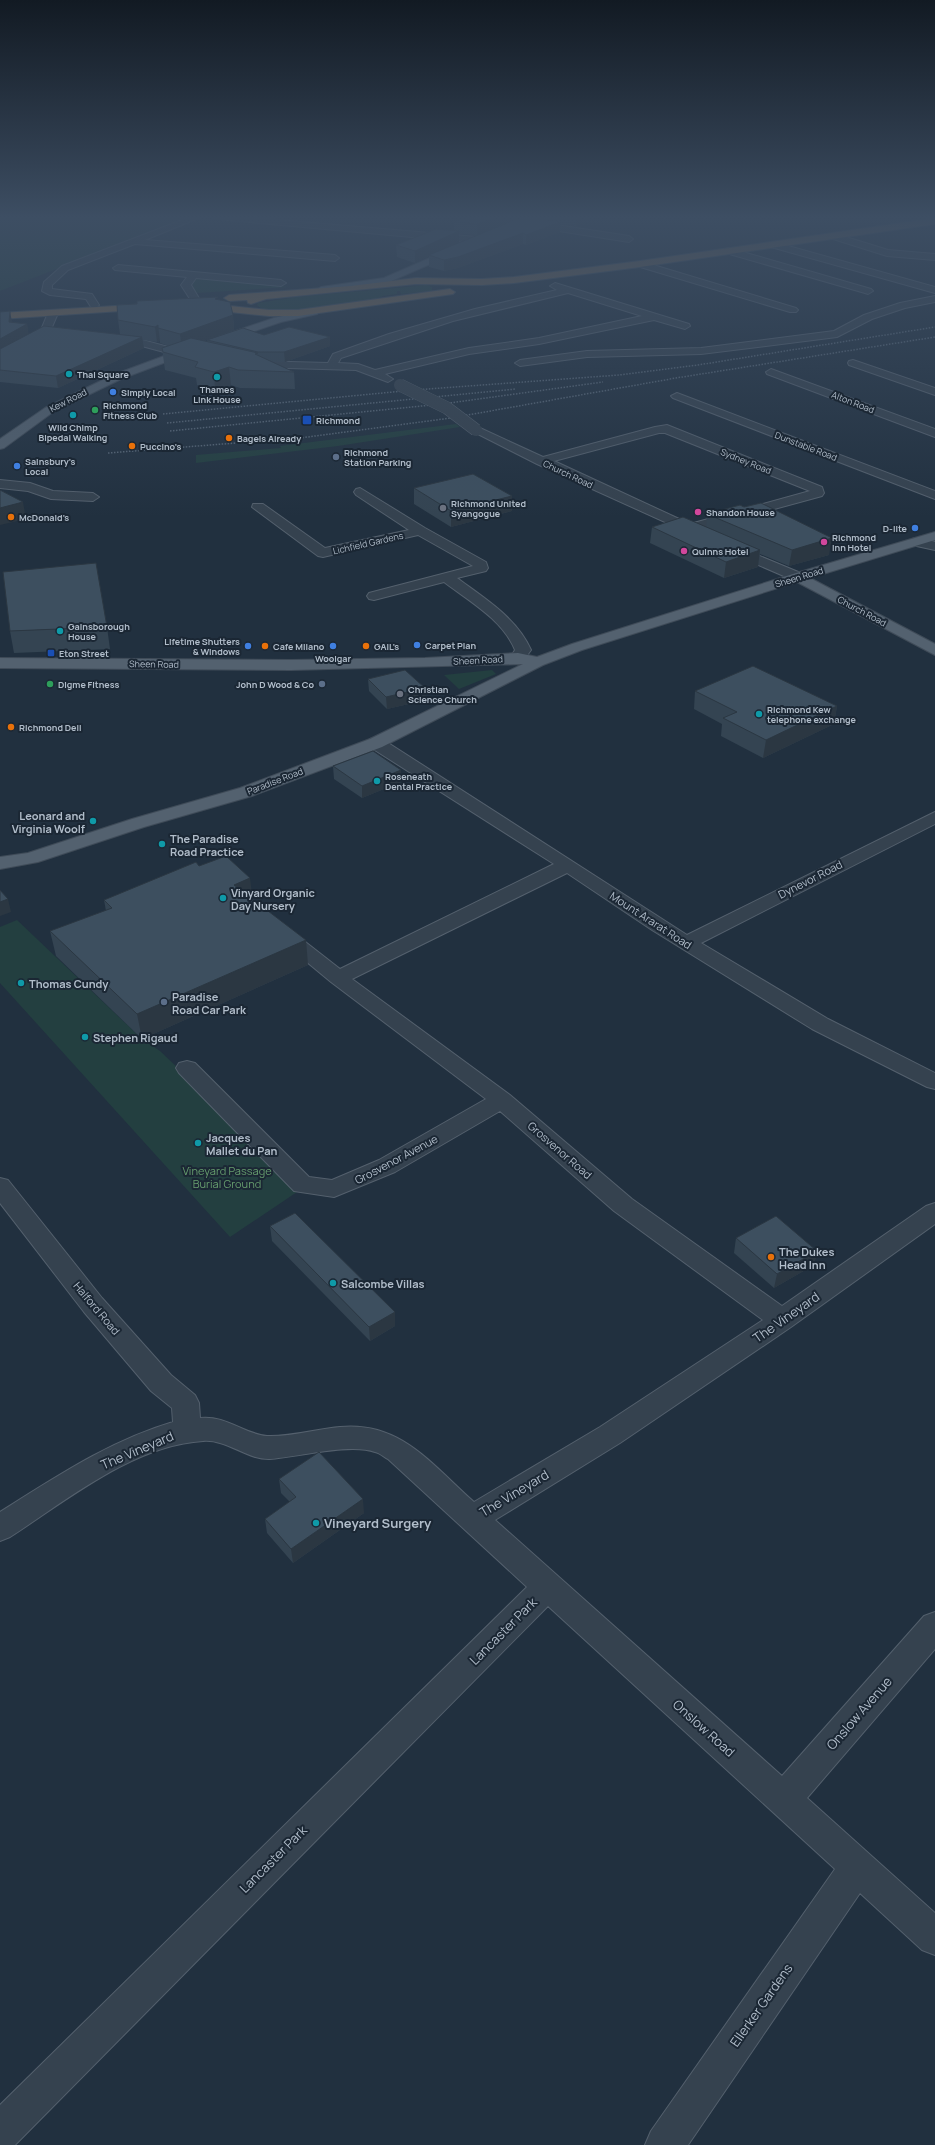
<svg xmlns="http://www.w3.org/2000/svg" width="935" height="2145" font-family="Manrope,sans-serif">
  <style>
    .green { fill: #233f40 }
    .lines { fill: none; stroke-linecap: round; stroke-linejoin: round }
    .minor-casing { stroke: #54606d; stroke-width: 2 }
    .major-casing { stroke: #3f4b58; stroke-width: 2 }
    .highway-casing { stroke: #414d5a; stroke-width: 2 }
    .minor { fill: #35424f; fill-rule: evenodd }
    .major { fill: #53616f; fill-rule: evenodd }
    .highway { fill: #766552; fill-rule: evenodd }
    .rail { stroke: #576676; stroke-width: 1.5; stroke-dasharray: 1.5 1.5; stroke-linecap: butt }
    .minor-bridge-casing { stroke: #54606d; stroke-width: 13; stroke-linecap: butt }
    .minor-bridge { stroke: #35424f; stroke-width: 12 }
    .wall { fill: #344452; fill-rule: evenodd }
    .shaded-wall { fill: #2b3742 }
    .building { fill: #3d4f5f; stroke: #2b3742 }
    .culture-dot { fill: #0f9aa8; stroke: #1b2734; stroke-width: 1.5 }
    .shop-dot { fill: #3f7fe0; stroke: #1b2734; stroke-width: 1.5 }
    .leisure-dot { fill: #2e9e5b; stroke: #1b2734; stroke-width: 1.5 }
    .transit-dot { fill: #1a4fb4; stroke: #1b2734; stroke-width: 1.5 }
    .food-dot { fill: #e8710a; stroke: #1b2734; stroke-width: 1.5 }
    .service-dot { fill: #5c6f8a; stroke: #1b2734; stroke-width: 1.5 }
    .worship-dot { fill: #6b7280; stroke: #1b2734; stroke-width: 1.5 }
    .hotel-dot { fill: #d1479c; stroke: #1b2734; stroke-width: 1.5 }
    .labels { text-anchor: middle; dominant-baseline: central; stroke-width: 4; stroke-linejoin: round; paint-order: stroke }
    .far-poi-label { font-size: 9px; font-weight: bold; fill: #b1bdca; stroke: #1b2734; text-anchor: start }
    .far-street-label { font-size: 9px; fill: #b1bdca; stroke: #1b2734 }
    .poi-label { font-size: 11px; font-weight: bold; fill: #b1bdca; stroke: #1b2734; text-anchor: start }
    .street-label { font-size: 11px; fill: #b1bdca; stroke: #1b2734 }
    .park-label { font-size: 11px; fill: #669d6e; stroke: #1b2734 }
    .near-street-label { font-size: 13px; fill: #b1bdca; stroke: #1b2734 }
    .near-poi-label { font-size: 13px; font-weight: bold; fill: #b1bdca; stroke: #1b2734; text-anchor: start }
  </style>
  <rect width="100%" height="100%" fill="#21303f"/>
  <g class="green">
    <path d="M0 217H190L0 291Z"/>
    <path d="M200 278 290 287 197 293 192 287 193 281Z"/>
    <path d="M427 285 432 287V291L401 294 400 291H397V294L383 296 373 300C354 303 267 320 257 305L258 303 296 297Z"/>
    <path d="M456 424 460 427 338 446 196 463V455L281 448 280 446Z"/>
    <path d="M492 670 496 674 459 689 444 675Z"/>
    <path d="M17 920 142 1039 160 1051 180 1070 297 1192 230 1237 0 983V927Z"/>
  </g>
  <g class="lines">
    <g class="minor-casing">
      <g id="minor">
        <path d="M190 217H201L145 240 335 255 339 258 335 261 135 244 68 270 52 285V289L92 294 99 305 97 307H91L86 299 50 295 42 291 44 282 62 266Z"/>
        <path d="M213 217H241L477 237 481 240 477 243 217 219Z"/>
        <path d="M530 221 629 236 633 239 629 242 527 226 526 224Z"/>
        <path d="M833 233 888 250 935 254V260L887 256 830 238 829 236Z"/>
        <path d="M774 242 935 287V293L771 247V243Z"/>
        <path d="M729 248 871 289 873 291 868 294 865 293 726 253V249Z"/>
        <path d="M640 261 796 308 798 310 796 312H790L637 266 635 264Z"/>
        <path d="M118 265 281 280 286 283 281 286 196 278 191 285 200 300 195 303 192 302 181 285 187 277 115 270 113 268Z"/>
        <path d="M555 283 689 324 690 326 685 329 654 320 539 344 469 354 385 374 393 379 388 382 356 370 251 367 246 364 251 361 328 363 333 354 389 334 475 309 557 290 550 286ZM568 293 642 316 539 338 469 348 375 370 358 364 338 363 341 358 453 321Z"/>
        <path d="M935 296V302L905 308 872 319 837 337 701 354 587 357 520 366 515 363 520 360 587 351 701 348 834 331 864 315 900 303Z"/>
        <path d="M53 310 58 313 49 334 0 360V353L41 330 48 313Z"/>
        <path d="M113 336 139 339 183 351 184 353 179 356 138 345 109 341 108 339 109 337Z"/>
        <path d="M853 360 935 388V395L849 365 848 363 849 361Z"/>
        <path d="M771 369 935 429V437L767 374 766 372Z"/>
        <path d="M677 393 935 491V499L673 398 671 396Z"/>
        <path d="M667 425 822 487 824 493 822 496 701 529 705 533 698 537 537 464 470 430 472 428H480L543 457 655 427ZM659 433H665L810 491 690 524 554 461Z"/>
        <path d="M0 480 30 483 53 491 93 493 99 497 93 501 51 499 28 491 0 488Z"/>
        <path d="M360 488 425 528 486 562 488 568 486 571 457 578C484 598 517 618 531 650L523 661H513L510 658 515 650C503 620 469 601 444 582L374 600 369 599 367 596 369 593 473 566 418 535 323 557 318 556 252 507 253 504H263L325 548 409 530 356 495 354 492 356 489Z"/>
        <path d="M917 538 935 542V550L912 545 910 542 912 539Z"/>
        <path d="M731 544 803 574 805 577 798 581 793 580 726 551 724 548Z"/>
        <path d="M376 738 382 739 687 935 935 812V824L701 943 828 1019 935 1073V1089L927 1087 812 1029 652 930 567 873 352 979 510 1095 632 1199 782 1306 926 1206 935 1203V1224L791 1327 620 1443 495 1520 782 1776 924 1616 935 1612V1649L807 1798 935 1913V1955L922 1950 860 1893 688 2145H645L651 2131 835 1869 548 1606 15 2145H0V2105L527 1587 388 1459C384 1457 380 1453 375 1452 350 1443 298 1457 270 1459 247 1460 227 1439 203 1441 134 1445 67 1500 10 1537L0 1541V1512C56 1477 109 1441 173 1422L172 1408 151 1391 84 1312 0 1203V1178L8 1180 102 1298 171 1375 195 1395 199 1403 200 1418C226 1415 244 1434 267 1436 291 1437 316 1429 340 1427 401 1421 432 1465 474 1502L600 1427 763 1320 614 1211 500 1111 395 1172 334 1197 294 1191 179 1073 176 1068 179 1063 187 1061 195 1063 309 1177 332 1180 379 1160 486 1099 331 982 273 934 276 930 283 928 290 930 340 969 554 864 370 747 368 743 370 739Z"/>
      </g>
    </g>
    <g class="major-casing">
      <g id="major">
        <path d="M457 246 461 249 460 251 389 282 321 293 316 290 321 287 384 278Z"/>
        <path d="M314 309 319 312 317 314 281 322 222 342 217 339 218 337 274 318Z"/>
        <path d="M191 346 196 349 195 351 121 379 53 412 4 448 0 449V439L45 408 113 375Z"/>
        <path d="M935 532V540L810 578 935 644V655L797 582 582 650 543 665 382 747 252 796 144 827 38 862 0 869V857L28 853 132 819 240 788 370 739 523 664 291 670 0 668V658L291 660 425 658 518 653 537 657 572 644 793 574Z"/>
      </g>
    </g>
    <g class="highway-casing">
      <g id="highway">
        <path d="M935 218V224L640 267 514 283 482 285 416 284 266 299 251 304 248 303 247 300 229 301 224 298 229 295 351 286 416 278 482 279 514 277 640 261Z"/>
        <path d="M450 289 455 292 453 294 298 316H269L202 309 197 306 202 303 269 310H298Z"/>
        <path d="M148 304 153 307 151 309 0 319V313Z"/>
      </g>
    </g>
    <use href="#minor" class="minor"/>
    <use href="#major" class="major"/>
    <use href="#highway" class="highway"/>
    <g class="rail">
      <path d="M163 414 414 390 619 375 698 365 935 327"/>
      <path d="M167 423 516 389"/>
      <path d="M170 431 442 404 603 382"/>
      <path d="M108 453 300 438 451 418 676 378 935 337"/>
    </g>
    <g class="minor-bridge-casing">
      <path id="minor-bridge" d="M400 385 447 408 476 430"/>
    </g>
    <use href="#minor-bridge" class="minor-bridge"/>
  </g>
  <g class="wall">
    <path d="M538 217H589V221L576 226 560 224V232L526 245 523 244 458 268 444 271 429 267V256L415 263 397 257 396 245 454 231V222L538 218ZM459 234 477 235 459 243Z"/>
    <path d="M218 300 233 315 234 330 204 341 207 342V340L264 335 330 346 285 362H272L294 372 295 389 240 388 231 385 215 390 197 385 196 378 165 370 162 348 169 346 160 343V341L157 342 143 340 144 348 58 388 0 382V312L12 322 27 324 28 334H120L118 320Z"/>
    <path d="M414 488 512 511 451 527 414 504Z"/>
    <path d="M707 514 829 555 789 566 760 554 758 567 724 578 650 543 652 527H706Z"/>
    <path d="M107 627 110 649 14 653 10 631Z"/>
    <path d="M368 679 426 700 387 709 369 691Z"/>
    <path d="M695 691 837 706 834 724 763 758 721 736 722 724 694 709Z"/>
    <path d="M333 766 401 782 362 798 334 779Z"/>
    <path d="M199 866 308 965 142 1039 56 956 50 931 106 911 104 900Z"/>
    <path d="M270 1226 395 1312V1326L370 1341 272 1241Z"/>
    <path d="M736 1238 817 1251 814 1265 774 1288 734 1253Z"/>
    <path d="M279 1479 364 1513 293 1563 267 1533 265 1519 290 1502 281 1493Z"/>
  </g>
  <g class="shaded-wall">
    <path d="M498 217H526L477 235V224Z"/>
    <path d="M576 217H589V221L576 226Z"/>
    <path d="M560 222V232L526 245V235Z"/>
    <path d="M459 231V243L429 255V256L415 263V251Z"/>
    <path d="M523 233V244L458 268 444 271V260Z"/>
    <path d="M10 311 12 322 27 324 29 335 0 351V339L9 322Z"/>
    <path d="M233 315 234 330 182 349 180 334Z"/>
    <path d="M158 325 160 341 157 342 155 327Z"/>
    <path d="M142 337 144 348 58 388 56 376Z"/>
    <path d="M330 337V346L285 362 284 352Z"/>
    <path d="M229 367 231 385 215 390 214 372Z"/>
    <path d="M512 496V511L451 527V511Z"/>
    <path d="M23 502 26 519 0 525V508Z"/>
    <path d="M832 538 829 555 789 566 792 550Z"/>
    <path d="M760 550 758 567 724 578 726 562Z"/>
    <path d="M425 688 426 700 387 709 386 697Z"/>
    <path d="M837 706 834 724 763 758 766 740Z"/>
    <path d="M401 770V782L362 798V786Z"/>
    <path d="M250 878 253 902 234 885Z"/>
    <path d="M8 899 11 912 0 916V902Z"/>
    <path d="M306 940 308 965 142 1039 137 1014Z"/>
    <path d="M817 1251 814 1265 774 1288 777 1274Z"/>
    <path d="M395 1312V1326L370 1341 369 1327Z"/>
    <path d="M363 1499 364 1513 293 1563 291 1549Z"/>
  </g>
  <g class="building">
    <path d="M468 217H498L477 224 454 222Z"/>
    <path d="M522 217H529L560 222 526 235 523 233 458 257 444 260 429 255Z"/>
    <path d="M436 229 459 231 415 251 396 245Z"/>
    <path d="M218 297 215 299 230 302 233 315 180 334 158 328V325L155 327 118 320 117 305 137 304V301Z"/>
    <path d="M10 311 9 322 27 324 0 339V312Z"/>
    <path d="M44 326 142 337 56 376 0 370V349Z"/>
    <path d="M289 327 330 337 284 352H258L207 340 243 328 264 335Z"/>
    <path d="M191 338 258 353 255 354 294 372 238 370 229 367 214 372 195 367 198 362 163 352 162 348Z"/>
    <path d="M473 474 512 496 451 511 414 488Z"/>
    <path d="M0 490 23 502 0 508Z"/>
    <path d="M761 503 832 538 792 550 707 514 740 505 744 507Z"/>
    <path d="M683 517 760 550 726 562 652 527Z"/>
    <path d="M96 563 107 627 10 631 3 572Z"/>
    <path d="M753 666 837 706 766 740 723 718 737 712 695 691Z"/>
    <path d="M405 670 425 688 386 697 368 679Z"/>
    <path d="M373 751 401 770 362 786 333 766Z"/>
    <path d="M226 856 250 878 234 885 306 940 137 1014 50 931 112 908 104 900 196 862 199 866Z"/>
    <path d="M0 890 8 899 0 902Z"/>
    <path d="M295 1213 395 1312 369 1327 270 1226Z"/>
    <path d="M776 1216 817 1251 777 1274 736 1238Z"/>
    <path d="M319 1452 363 1499 291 1549 265 1519 296 1497 279 1479Z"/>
  </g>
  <linearGradient id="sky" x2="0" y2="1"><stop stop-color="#121a23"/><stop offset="0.42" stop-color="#3d4e63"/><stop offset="1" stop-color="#3d4e63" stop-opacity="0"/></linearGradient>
  <rect width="935" height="517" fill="url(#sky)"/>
  <g class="culture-dot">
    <circle cx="69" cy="374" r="4"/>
    <circle cx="217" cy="377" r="4"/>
    <circle cx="73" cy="415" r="4"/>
    <circle cx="60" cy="631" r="4"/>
    <circle cx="759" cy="714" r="4"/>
    <circle cx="377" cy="781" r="4"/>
    <circle cx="93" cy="821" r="4"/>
    <circle cx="162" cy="844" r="4"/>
    <circle cx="223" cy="898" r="4"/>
    <circle cx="21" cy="983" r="4"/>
    <circle cx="85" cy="1037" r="4"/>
    <circle cx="198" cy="1143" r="4"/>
    <circle cx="333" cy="1283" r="4"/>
    <circle cx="316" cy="1523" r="4"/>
  </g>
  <g class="shop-dot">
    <circle cx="113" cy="392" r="4"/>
    <circle cx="17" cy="466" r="4"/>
    <circle cx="915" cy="528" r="4"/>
    <circle cx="417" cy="645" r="4"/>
    <circle cx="248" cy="646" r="4"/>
    <circle cx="333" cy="646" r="4"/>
  </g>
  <g class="leisure-dot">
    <circle cx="95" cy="410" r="4"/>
    <circle cx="50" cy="684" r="4"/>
  </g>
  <g class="transit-dot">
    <rect x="302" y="415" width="10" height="10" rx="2"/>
    <rect x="47" y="649" width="8" height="8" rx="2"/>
  </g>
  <g class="food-dot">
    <circle cx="229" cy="438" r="4"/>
    <circle cx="132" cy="446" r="4"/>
    <circle cx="11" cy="517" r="4"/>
    <circle cx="265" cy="646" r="4"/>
    <circle cx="366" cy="646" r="4"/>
    <circle cx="11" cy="727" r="4"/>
    <circle cx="771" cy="1257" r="4"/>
  </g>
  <g class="service-dot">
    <circle cx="336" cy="457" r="4"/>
    <circle cx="322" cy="684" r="4"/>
    <circle cx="164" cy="1002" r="4"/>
  </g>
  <g class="worship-dot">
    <circle cx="443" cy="508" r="4"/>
    <circle cx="400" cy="694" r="4"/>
  </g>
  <g class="hotel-dot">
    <circle cx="698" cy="512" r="4"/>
    <circle cx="824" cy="542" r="4"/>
    <circle cx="684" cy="551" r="4"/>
  </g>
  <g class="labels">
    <g class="far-poi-label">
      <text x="77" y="374">Thai Square</text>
      <text x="217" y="389" text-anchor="middle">Thames<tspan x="217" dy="10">Link House</tspan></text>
      <text x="121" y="392">Simply Local</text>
      <text x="103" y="405">Richmond<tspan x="103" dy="10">Fitness Club</tspan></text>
      <text x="316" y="420">Richmond</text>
      <text x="73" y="427" text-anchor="middle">Wild Chimp<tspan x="73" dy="10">Bipedal Walking</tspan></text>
      <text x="237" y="438">Bagels Already</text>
      <text x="140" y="446">Puccino's</text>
      <text x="344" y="452">Richmond<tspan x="344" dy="10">Station Parking</tspan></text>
      <text x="25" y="461">Sainsbury's<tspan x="25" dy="10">Local</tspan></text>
      <text x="451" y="503">Richmond United<tspan x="451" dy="10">Syangogue</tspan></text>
      <text x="706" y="512">Shandon House</text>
      <text x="19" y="517">McDonald's</text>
      <text x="907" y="528" text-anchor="end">D-lite</text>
      <text x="832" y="537">Richmond<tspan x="832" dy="10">Inn Hotel</tspan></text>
      <text x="692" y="551">Quinns Hotel</text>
      <text x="68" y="626">Gainsborough<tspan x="68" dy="10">House</tspan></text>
      <text x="240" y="641" text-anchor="end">Lifetime Shutters<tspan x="240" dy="10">&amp; Windows</tspan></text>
      <text x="425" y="645">Carpet Plan</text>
      <text x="273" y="646">Cafe Milano</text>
      <text x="374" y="646">GAIL's</text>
      <text x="59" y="653">Eton Street</text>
      <text x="333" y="658" text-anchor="middle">Woolgar</text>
      <text x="58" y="684">Digme Fitness</text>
      <text x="314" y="684" text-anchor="end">John D Wood &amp; Co</text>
      <text x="408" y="689">Christian<tspan x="408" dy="10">Science Church</tspan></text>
      <text x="767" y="709">Richmond Kew<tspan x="767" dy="10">telephone exchange</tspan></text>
      <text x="19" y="727">Richmond Deli</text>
      <text x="385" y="776">Roseneath<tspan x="385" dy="10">Dental Practice</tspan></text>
    </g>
    <g class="far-street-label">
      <text transform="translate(68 400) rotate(-27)">Kew Road</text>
      <text transform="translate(853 402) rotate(21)">Alton Road</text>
      <text transform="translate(806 446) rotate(21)">Dunstable Road</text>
      <text transform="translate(746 461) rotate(22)">Sydney Road</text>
      <text transform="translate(568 474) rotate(25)">Church Road</text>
      <text transform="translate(368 543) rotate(-13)">Lichfield Gardens</text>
      <text transform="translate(799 577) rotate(-17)">Sheen Road</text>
      <text transform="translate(862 611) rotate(28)">Church Road</text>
      <text transform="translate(478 660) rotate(-3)">Sheen Road</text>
      <text transform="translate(154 664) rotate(1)">Sheen Road</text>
      <text transform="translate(275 781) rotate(-21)">Paradise Road</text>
    </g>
    <g class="poi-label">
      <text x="85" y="815" text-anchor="end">Leonard and<tspan x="85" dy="13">Virginia Woolf</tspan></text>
      <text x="170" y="838">The Paradise<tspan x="170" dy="13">Road Practice</tspan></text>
      <text x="231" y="892">Vinyard Organic<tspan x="231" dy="13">Day Nursery</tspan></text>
      <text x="29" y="983">Thomas Cundy</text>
      <text x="172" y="996">Paradise<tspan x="172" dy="13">Road Car Park</tspan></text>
      <text x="93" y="1037">Stephen Rigaud</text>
      <text x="206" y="1137">Jacques<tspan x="206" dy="13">Mallet du Pan</tspan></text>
      <text x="779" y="1251">The Dukes<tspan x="779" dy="13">Head Inn</tspan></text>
      <text x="341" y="1283">Salcombe Villas</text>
    </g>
    <g class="street-label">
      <text transform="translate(810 879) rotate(-27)">Dynevor Road</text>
      <text transform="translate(651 920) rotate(33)">Mount Ararat Road</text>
      <text transform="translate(560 1150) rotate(41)">Grosvenor Road</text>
      <text transform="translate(396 1159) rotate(-28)">Grosvenor Avenue</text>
      <text transform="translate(97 1308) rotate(50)">Halford Road</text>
    </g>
    <g class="park-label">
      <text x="227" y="1170">Vineyard Passage<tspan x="227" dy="13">Burial Ground</tspan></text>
    </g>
    <g class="near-street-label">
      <text transform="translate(786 1317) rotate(-35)">The Vineyard</text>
      <text transform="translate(137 1450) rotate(-23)">The Vineyard</text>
      <text transform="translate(514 1493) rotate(-31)">The Vineyard</text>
      <text transform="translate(503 1631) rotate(-45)">Lancaster Park</text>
      <text transform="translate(859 1713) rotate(-49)">Onslow Avenue</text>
      <text transform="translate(704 1728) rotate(42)">Onslow Road</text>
      <text transform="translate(273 1859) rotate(-45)">Lancaster Park</text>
      <text transform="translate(761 2005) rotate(-55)">Ellerker Gardens</text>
    </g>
    <g class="near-poi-label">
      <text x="324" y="1523">Vineyard Surgery</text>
    </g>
  </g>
</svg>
